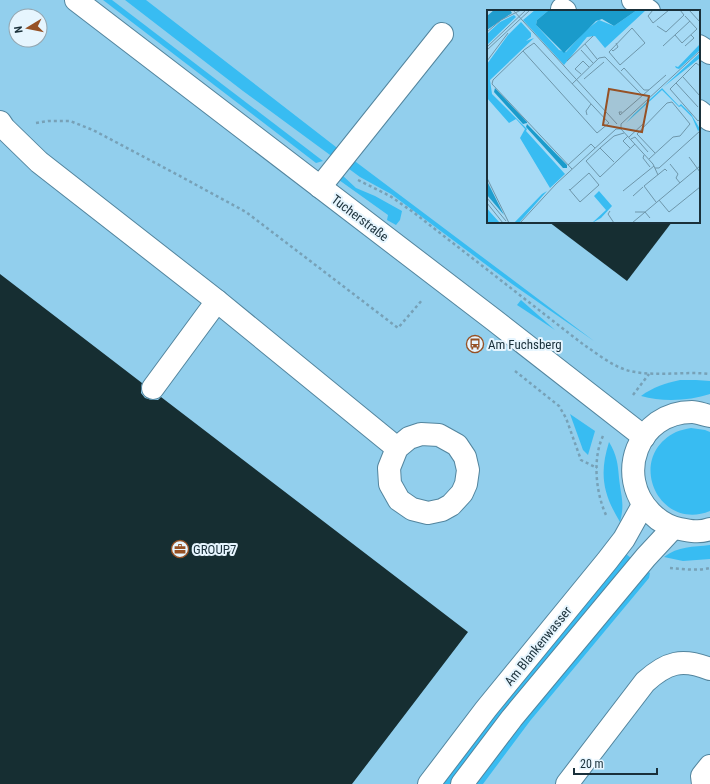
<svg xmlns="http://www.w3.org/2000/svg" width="710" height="784" font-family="'Roboto Condensed',sans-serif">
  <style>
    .built { fill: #92cfed; fill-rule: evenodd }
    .green { fill: #38bcf2 }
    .building { fill: #162e32 }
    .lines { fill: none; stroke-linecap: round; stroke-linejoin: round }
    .minor-casing { stroke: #53859e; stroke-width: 24 }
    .major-casing { stroke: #53859e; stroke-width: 24 }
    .path { stroke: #77a1b7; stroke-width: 2.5; stroke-dasharray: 3 3; stroke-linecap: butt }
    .minor { stroke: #fff; stroke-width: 22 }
    .major { stroke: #fff; stroke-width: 22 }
    .labels { text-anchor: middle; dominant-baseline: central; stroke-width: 4; stroke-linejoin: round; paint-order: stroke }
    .street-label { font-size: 13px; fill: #1a303a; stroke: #e6f5fe }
    .poi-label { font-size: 13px; fill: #1a303a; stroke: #e6f5fe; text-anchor: start }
    .inset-road { fill: none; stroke: #6e96aa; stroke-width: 1 }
    .view { fill: #965125; fill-opacity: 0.15; stroke: #965125; stroke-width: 2 }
    .inset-edge { fill: none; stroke: #1a303a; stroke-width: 2 }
  </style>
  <rect width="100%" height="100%" fill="#a6daf5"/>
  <path class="built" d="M0 0H710V784H0ZM488 11H699V222H488ZM16 16H40V40H16Z"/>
  <g class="green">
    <path d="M103 0H112L323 161 316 163Z"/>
    <path d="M125 0H146L336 147 594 341 512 284 391 194 360 177 243 91Z"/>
    <path d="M342 175 356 188 375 196 402 211 400 220 396 225 387 220 388 215 339 180Z"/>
    <path d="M521 300 555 330 517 305Z"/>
    <path d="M680 380H696L710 381V394C689 401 662 402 641 396 653 387 666 383 680 380Z"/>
    <path d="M570 414 595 431 588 455 583 450Z"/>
    <path d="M691 428 705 430 710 432V511C658 532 625 457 676 432 680 430 686 429 691 428Z"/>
    <path d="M609 442C617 455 618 465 619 478 621 497 625 503 620 522 603 494 599 474 609 442Z"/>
    <path d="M710 545V559L683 561 664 557C678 546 693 547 710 545Z"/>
    <path d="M625 553 632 559 452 784H439Z"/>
    <path d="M645 570 650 573 649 578 530 721 483 784H473L524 716Z"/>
  </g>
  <g class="building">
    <path d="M549 222H672L627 281Z"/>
    <path d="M0 274 142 383 141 387V393L145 398 152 400H158L161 397 468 632 352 784H0Z"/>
  </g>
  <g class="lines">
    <g class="minor-casing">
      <g id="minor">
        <path d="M633 0 649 11"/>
        <path d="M562 9 565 11"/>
        <path d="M699 46 710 53"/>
        <path d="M699 111 710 120"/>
        <path d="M0 122 4 128 39 162 217 301 397 448 409 438 421 434 439 435 457 445 465 457 468 470 466 484 462 493 451 505 442 510 428 513 412 509 399 500 390 484 389 468 397 448"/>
        <path d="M320 187 442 34"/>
        <path d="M153 388 217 301"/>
        <path d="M429 784 486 709 607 561 624 539 643 505"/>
        <path d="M462 784 512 718 646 557 673 528"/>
        <path d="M567 784 645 682C667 662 682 658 710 669"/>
        <path d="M703 784 702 776 710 766"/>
      </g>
    </g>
    <g class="major-casing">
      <g id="major">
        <path d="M76 0 494 320 644 437"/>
        <path d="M710 416C704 415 698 412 692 412 638 412 614 476 651 513 659 521 669 527 680 529 690 531 700 533 710 529"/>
      </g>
    </g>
    <g class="path">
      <path d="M36 123 48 121H70L93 130 178 175 246 212 398 328 423 299"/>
      <path d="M358 180 390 196 413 212 584 345C598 354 613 367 630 371 656 377 684 371 710 374"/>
      <path d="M515 371 559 406 566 418 581 460 597 468"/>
      <path d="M633 395 649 374"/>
      <path d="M603 436C592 459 596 495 607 517"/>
      <path d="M670 568C683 569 698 571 710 568"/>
    </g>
    <use href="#minor" class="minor"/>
    <use href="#major" class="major"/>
  </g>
  <defs>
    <g id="bus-ring" transform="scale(0.9)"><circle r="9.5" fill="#e6f5fe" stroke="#965125" stroke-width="1.5"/><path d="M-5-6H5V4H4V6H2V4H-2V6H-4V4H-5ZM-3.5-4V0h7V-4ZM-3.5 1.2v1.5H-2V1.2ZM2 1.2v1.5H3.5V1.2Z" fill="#965125"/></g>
    <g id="office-ring" transform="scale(0.9)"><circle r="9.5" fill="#e6f5fe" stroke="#965125" stroke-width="1.5"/><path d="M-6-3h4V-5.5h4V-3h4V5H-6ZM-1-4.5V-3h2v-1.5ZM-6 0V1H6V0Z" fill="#965125"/></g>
  </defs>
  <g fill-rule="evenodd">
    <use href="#bus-ring" x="475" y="344"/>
    <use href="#office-ring" x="180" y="549"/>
  </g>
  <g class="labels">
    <g class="street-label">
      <text transform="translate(360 218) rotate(37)">Tucherstraße</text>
      <text transform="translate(538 646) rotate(-51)">Am Blankenwasser</text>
    </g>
    <g class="poi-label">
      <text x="488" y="344">Am Fuchsberg</text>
      <text x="193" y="549">GROUP7</text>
    </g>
  </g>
  <g transform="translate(487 10)">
    <rect width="213" height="213" fill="#a6daf5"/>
    <path d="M48 0H62L50 10 49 15 72 40 79 42 99 20 112 10 127 16 150 0H159L118 38 108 26 100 27 77 55 36 10ZM27 5 29 7 0 35V24L13 12ZM34 12 44 23V27L39 31 47 28 3 70 5 84 40 119 39 121 78 164 63 178 33 128 38 119 29 109 22 113 0 88V54L21 25ZM213 34V40L192 59 189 58 188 56 191 57ZM213 43V48L175 78 192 96 194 94 204 104 213 119 211 121 205 107 194 96 192 97 175 80 139 113 147 104ZM60 181 32 213H27L55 184ZM112 181 125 196 114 208 105 213 119 200 107 186ZM0 198 3 202 13 213H0Z" fill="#38bcf2"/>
    <path d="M7 0H23L25 3 0 20V6ZM0 171 17 205 0 185Z" fill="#219ece"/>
    <path d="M62 0 84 1 150 0 127 16 115 9 109 11 77 43 49 15 50 10ZM8 78 40 112V113L36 114 7 82ZM40 114 80 155V158H76L39 117Z" fill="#1a9bcb"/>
    <path class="inset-road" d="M26 0 130 114M166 0 161 6 166 13 182 0M202 0 213 12M170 16 179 22 197 5 193 0M145 18 158 33 133 55 122 42ZM0 22 14 10 34 0M188 25 195 33 210 19 198 6M98 34 110 49M176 36 203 11M198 36 207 28 204 25M0 37 39 0M124 39 126 41 131 37 129 33M0 40 43 0M94 40 106 53M36 41 110 123 122 113 47 33 37 40 6 70 5 74 85 159M0 51 21 23M80 51 106 26M213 56 209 53 183 79 211 111 213 109M134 61 137 58 157 80H162M94 64 88 59 96 51 102 57M196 67 213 86M97 69 117 52M189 73 211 97M85 74 112 48 118 47 155 85M135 102H132L133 105 179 65M100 105 99 101 104 94M134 119 166 154 171 165M141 126 136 131 143 138M142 127 156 114M144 129 148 127 161 142M113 138 127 126 137 123M157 145 156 148 163 157M202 147 213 162M162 149 186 127 193 126 203 114 185 92 180 93 150 124 168 143M127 152 113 138 99 151 113 167 148 134M183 154 191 164 189 168 193 173M81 155 104 134 108 138M168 158H172L213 121M0 168 22 213M82 179 93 192 112 175 102 163 83 180M136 181 167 156M146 186 156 177M0 188 19 211M172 190 182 202 213 177M169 192 157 176 178 159 180 161M0 193 16 213M123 201 121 204 127 213M148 202H158L163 208M33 213 69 174 129 119H134V114L213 41M145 213 213 156"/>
    <path class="view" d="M122 79 162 86 155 122 116 115Z"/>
    <rect width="213" height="213" class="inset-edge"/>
  </g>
  <g transform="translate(28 28) rotate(260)"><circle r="19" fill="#e6f5fe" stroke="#94a6b0"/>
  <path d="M0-3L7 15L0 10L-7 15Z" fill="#965125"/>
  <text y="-6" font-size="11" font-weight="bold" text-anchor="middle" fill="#1a303a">N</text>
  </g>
  <path d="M574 768v6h83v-6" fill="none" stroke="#1a303a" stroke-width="2"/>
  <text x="580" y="768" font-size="12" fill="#1a303a" stroke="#e6f5fe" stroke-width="3" paint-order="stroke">20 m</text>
</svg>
